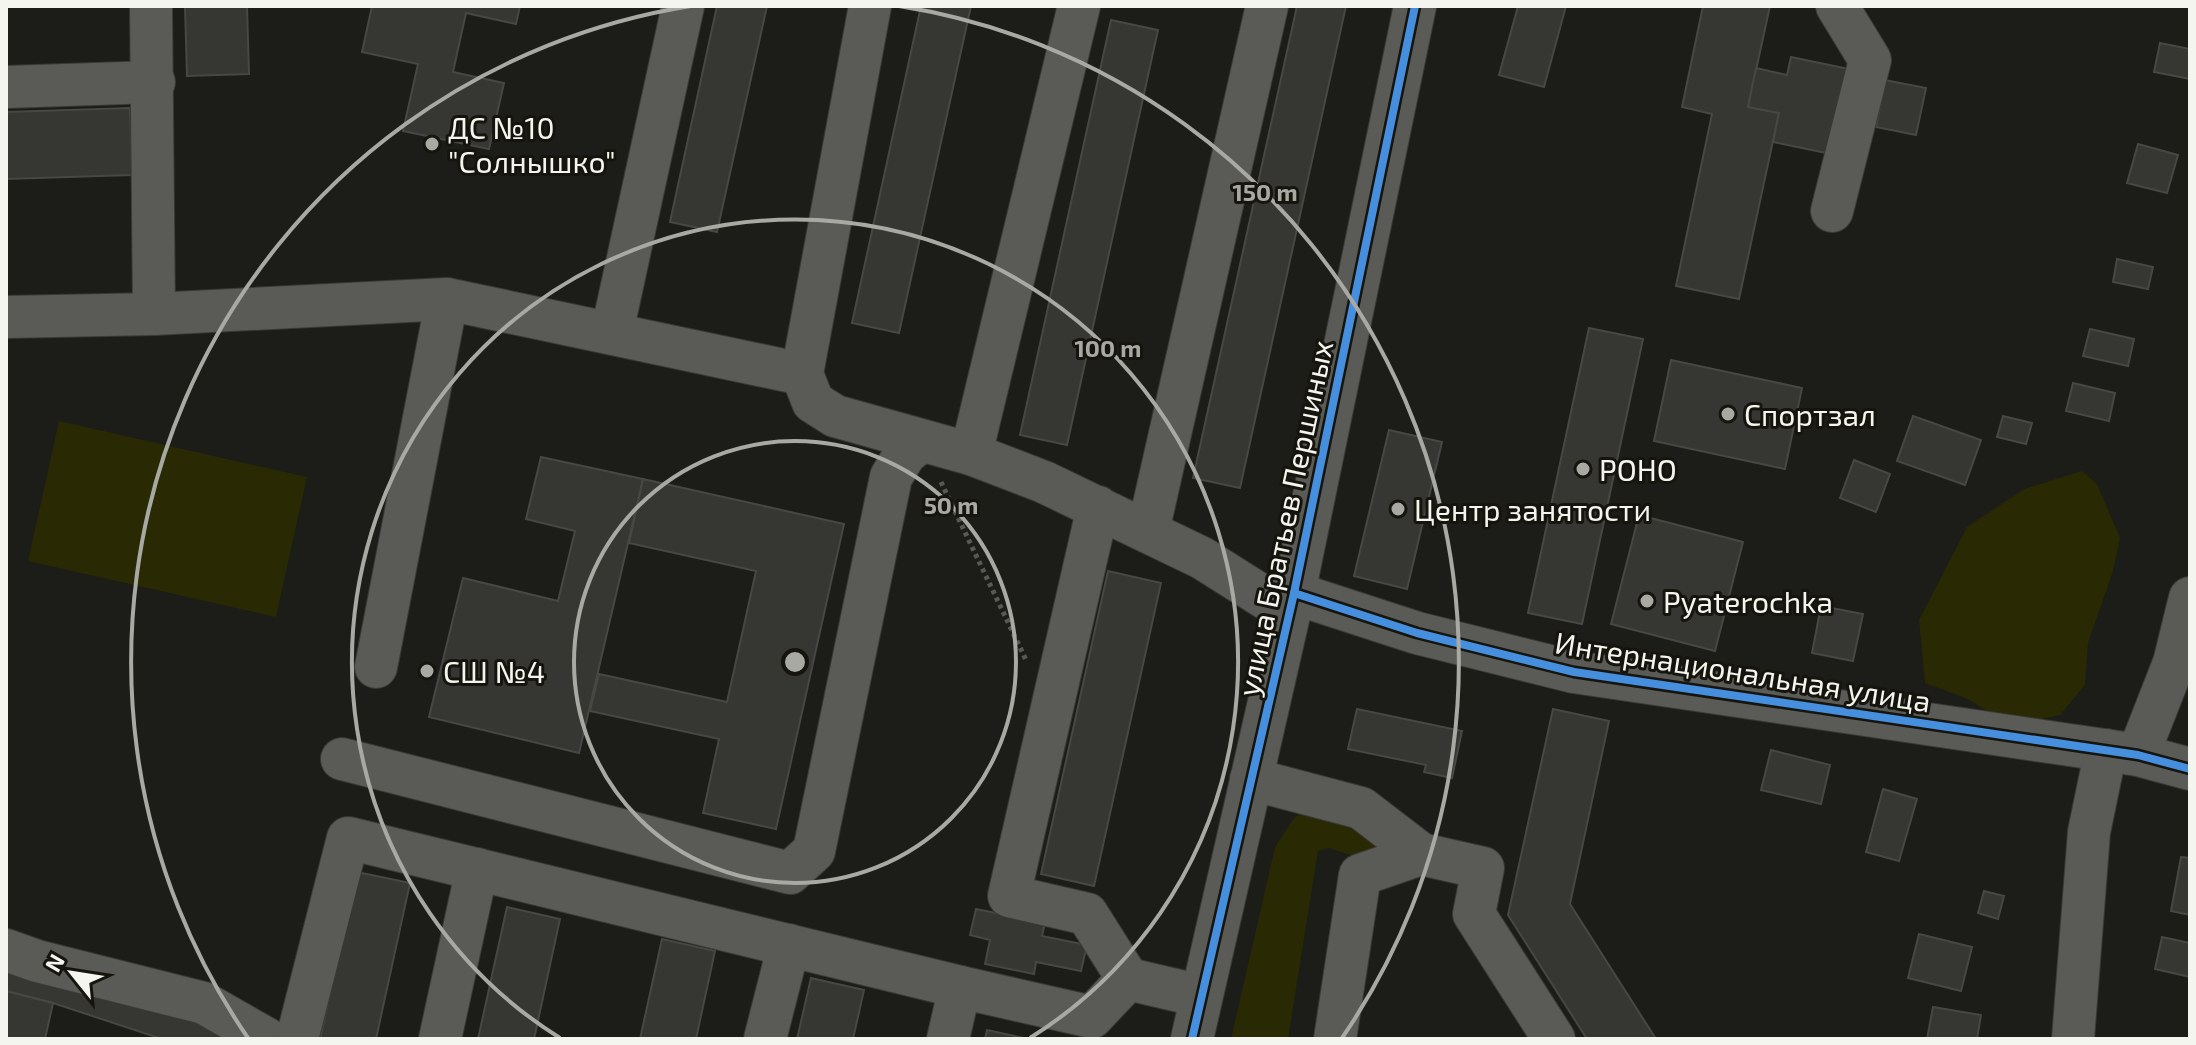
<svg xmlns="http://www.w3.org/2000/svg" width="2196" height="1045" font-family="'Exo 2',sans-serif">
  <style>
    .green { fill: #292903 }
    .building { fill: #363632; stroke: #474743; stroke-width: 2 }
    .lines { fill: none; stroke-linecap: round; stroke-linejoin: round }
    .minor-casing { stroke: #393936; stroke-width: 44 }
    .path { stroke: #585854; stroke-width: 5; stroke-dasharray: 4 4; stroke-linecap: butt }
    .minor { stroke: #5a5a57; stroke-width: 42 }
    .cycleway-casing { stroke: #15150d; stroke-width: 13 }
    .cycleway { stroke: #468fdf; stroke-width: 8 }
    .ring { fill: none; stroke: #a9a9a4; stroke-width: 4 }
    .poi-dot { fill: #a9a9a4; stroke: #15150d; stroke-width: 3 }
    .labels { text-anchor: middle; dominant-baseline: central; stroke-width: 6; stroke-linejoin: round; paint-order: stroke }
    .poi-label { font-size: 30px; fill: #f5f5ef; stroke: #15150d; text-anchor: start }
    .street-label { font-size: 30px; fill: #f5f5ef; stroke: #15150d }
    .centre { fill: #a9a9a4; stroke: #15150d; stroke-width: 4 }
    .ring-label { font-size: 24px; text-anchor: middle; font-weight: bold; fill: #a9a9a4; stroke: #15150d; stroke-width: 6; stroke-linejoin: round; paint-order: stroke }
  </style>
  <rect width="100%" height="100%" fill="#1c1c18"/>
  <g class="green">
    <path d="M59 421 307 477 276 617 28 561Z"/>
    <path d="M2082 471 2097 484 2120 538 2113 571 2088 643 2085 685 2060 715 2011 726 1968 699 1925 683 1919 620 1967 527 2024 489Z"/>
    <path d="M1318 803 1385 838 1380 856H1353L1329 848 1318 851 1288 1039H1231L1275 847 1294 818Z"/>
  </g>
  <g class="building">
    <path d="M185 6H247L249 74 187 76Z"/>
    <path d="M372 6H520L516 24 466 13 453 72 504 83 489 149 403 131 418 64 362 52Z"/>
    <path d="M717 6H767L717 232 670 222Z"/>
    <path d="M921 6H971L899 333 852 323Z"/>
    <path d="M1297 6H1346L1240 488 1193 478Z"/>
    <path d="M1518 6H1566L1544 87 1499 75Z"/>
    <path d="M1703 6H1770L1748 107 1779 113 1739 299 1676 286 1712 114 1682 107Z"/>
    <path d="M1111 20 1158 30 1067 445 1020 435Z"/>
    <path d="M2160 43 2190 49V79L2154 72Z"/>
    <path d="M1791 57 1849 69 1831 154 1773 142 1779 113 1748 107 1756 68 1787 75Z"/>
    <path d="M1885 80 1926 88 1916 135 1876 127Z"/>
    <path d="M130 108 132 175 6 179V112Z"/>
    <path d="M2138 144 2178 155 2167 193 2127 183Z"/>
    <path d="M2117 259 2153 267 2148 289 2113 282Z"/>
    <path d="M1589 328 1643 339 1582 624 1528 613Z"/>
    <path d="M2090 329 2134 339 2128 366 2083 356Z"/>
    <path d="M1671 360 1802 388 1785 469 1654 441Z"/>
    <path d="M2073 383 2115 393 2109 421 2066 411Z"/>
    <path d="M1913 416 1981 440 1965 485 1897 461Z"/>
    <path d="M2003 416 2032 423 2026 444 1997 437Z"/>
    <path d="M1389 430 1442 442 1407 589 1354 576Z"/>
    <path d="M541 457 643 479 579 753 429 717 463 578 558 601 575 531 526 519Z"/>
    <path d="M1854 460 1890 474 1876 512 1840 498Z"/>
    <path d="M643 479 844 524 776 829 703 813 719 739 590 711 599 674 727 702 756 571 629 543Z"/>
    <path d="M1639 515 1743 542 1715 651 1611 624Z"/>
    <path d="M1108 571 1161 583 1094 886 1041 874Z"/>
    <path d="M1821 606 1863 614 1853 661 1812 653Z"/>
    <path d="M1357 709 1462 731 1452 778 1424 772 1426 765 1348 749Z"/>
    <path d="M1553 709 1609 721 1570 904 1656 1039H1587L1508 915Z"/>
    <path d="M1771 750 1830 765 1821 804 1761 790Z"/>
    <path d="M1883 789 1917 799 1899 861 1866 852Z"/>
    <path d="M2181 857 2190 858V915L2171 911Z"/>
    <path d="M357 872 410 883 376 1039H320Z"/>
    <path d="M1984 891 2004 896 1998 919 1978 913Z"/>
    <path d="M507 907 560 919 534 1039H478Z"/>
    <path d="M976 909 1045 923 1042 936 1087 945 1081 971 1036 962 1034 974 985 964 990 940 970 935Z"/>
    <path d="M1919 934 1972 947 1961 991 1908 978Z"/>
    <path d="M2162 937 2190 943V977L2155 969Z"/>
    <path d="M662 939 715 951 696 1039H640Z"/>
    <path d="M6 965 167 1011 237 1039H162L53 1003 6 991Z"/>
    <path d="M811 978 864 990 853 1039H797Z"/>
    <path d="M6 991 53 1003 45 1039H6Z"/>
    <path d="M1933 1007 1981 1015 1977 1039H1927Z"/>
    <path d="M987 1030 1028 1039H985Z"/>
  </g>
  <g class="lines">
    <g class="minor-casing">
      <g id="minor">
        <path d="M151 6 154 314"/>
        <path d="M870 6 802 374 813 402 835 416 971 454 1044 482 1202 558 1289 613"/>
        <path d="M6 87 154 82"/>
        <path d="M1832 211 1870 60 1837 6"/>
        <path d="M447 299 802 374"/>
        <path d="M6 317 154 314 447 299 376 667"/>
        <path d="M612 332 683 6"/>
        <path d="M971 454 1079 6"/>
        <path d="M1098 507 1009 896 1087 914 1128 979 1201 996"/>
        <path d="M1148 531 1267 6"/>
        <path d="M1294 593 1417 633 1574 672 2138 755 2190 769"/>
        <path d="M2138 755 2174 663 2190 598"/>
        <path d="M342 759 790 873 814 851 891 477 905 454 921 441"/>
        <path d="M1251 779 1361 808 1421 854"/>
        <path d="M6 950 37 961 204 1003 267 1039"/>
        <path d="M297 1039 348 838 960 987"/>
        <path d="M440 1039 477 869"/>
        <path d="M765 1039 789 945"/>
        <path d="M948 1039 960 987 1092 1017 1128 979"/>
        <path d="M1192 1039 1294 593 1415 6"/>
        <path d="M1335 1039 1360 875 1421 854 1483 868 1474 914 1554 1039"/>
        <path d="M2073 1039 2089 832 2106 750"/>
      </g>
    </g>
    <path class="path" d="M941 482 1026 660"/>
    <use href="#minor" class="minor"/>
    <g class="cycleway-casing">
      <g id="cycleway">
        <path d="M1294 593 1417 633 1574 672 2138 755 2190 769"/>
        <path d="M1192 1039 1294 593 1415 6"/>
      </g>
    </g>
    <use href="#cycleway" class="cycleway"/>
  </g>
  <g class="ring">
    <circle cx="795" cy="662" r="221"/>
    <path d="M560 1038A443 443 0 1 1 1030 1038"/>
    <path d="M248 1038A664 664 0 0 1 691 6M899 6A664 664 0 0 1 1342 1038"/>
  </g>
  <g class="poi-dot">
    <circle cx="432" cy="144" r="8"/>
    <circle cx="1728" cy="414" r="8"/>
    <circle cx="1583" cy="469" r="8"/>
    <circle cx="1398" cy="509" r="8"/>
    <circle cx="1647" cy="601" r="8"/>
    <circle cx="427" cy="671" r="8"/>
  </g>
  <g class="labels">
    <g class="poi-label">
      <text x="448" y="127">ДС №10<tspan x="448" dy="34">"Солнышко"</tspan></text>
      <text x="1744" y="414">Спортзал</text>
      <text x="1599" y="469">РОНО</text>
      <text x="1414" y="509">Центр занятости</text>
      <text x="1663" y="601">Pyaterochka</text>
      <text x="443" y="671">СШ №4</text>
    </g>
    <g class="street-label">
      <text transform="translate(1284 518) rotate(-78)">улица Братьев Першиных</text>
      <text transform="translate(1743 671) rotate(9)">Интернациональная улица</text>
    </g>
  </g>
  <circle cx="795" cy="662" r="12" class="centre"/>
  <g class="ring-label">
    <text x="1265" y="201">150 m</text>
    <text x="1108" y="357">100 m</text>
    <text x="951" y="514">50 m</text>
  </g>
  <rect width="2196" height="1045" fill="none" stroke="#f5f5ef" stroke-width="16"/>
  <g transform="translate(72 973) rotate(300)" stroke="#15150d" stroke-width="6" paint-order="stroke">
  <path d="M0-6L14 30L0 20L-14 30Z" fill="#f5f5ef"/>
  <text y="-12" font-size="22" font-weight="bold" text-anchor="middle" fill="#f5f5ef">N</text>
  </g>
</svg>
